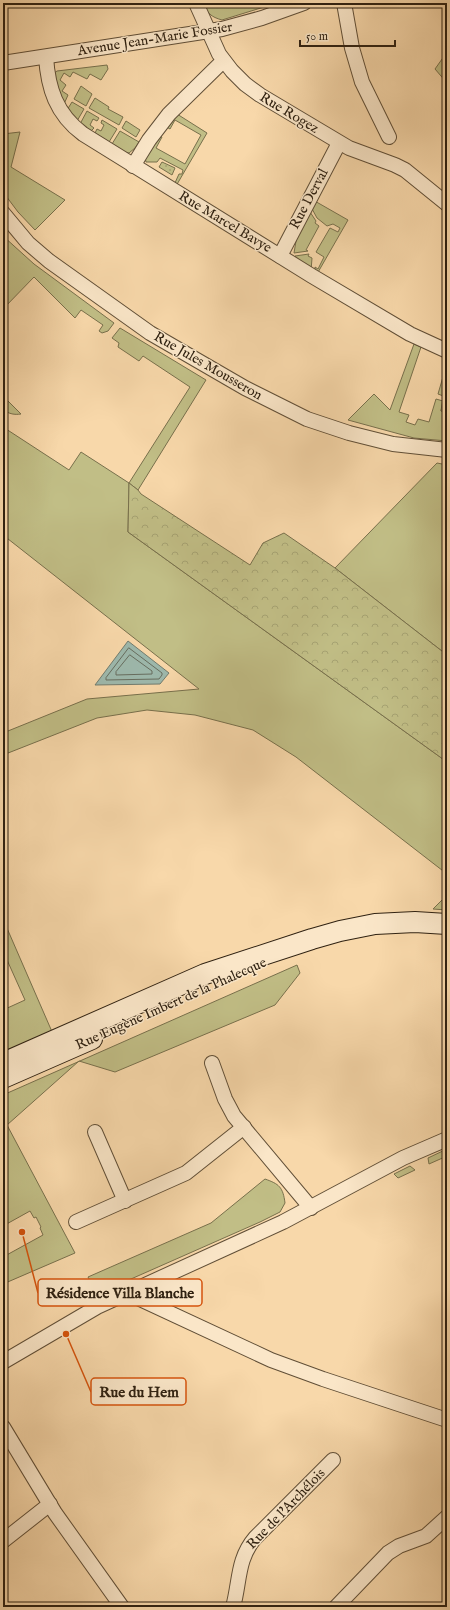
<svg xmlns="http://www.w3.org/2000/svg" width="450" height="1610" font-family="'IM FELL English',serif">
  <style>
    .grass { fill: #c1be86; stroke: #78704c }
    .forest { fill: url(#forest-crowns); stroke: #78704c }
    .park { fill: url(#park-dots); stroke: #78704c }
    .water { fill: #9db9ad; stroke: #717c6f }
    .lines { fill: none; stroke-linecap: round; stroke-linejoin: round }
    .shore { stroke: #666d5f; stroke-width: 1 }
    .street-casing { stroke: #614f37; stroke-width: 16 }
    .secondary-casing { stroke: #2f2111; stroke-width: 22 }
    .street { stroke: #fae6c8; stroke-width: 14 }
    .secondary { stroke: #fae6c8; stroke-width: 20 }
    .labels { text-anchor: middle; dominant-baseline: central; stroke-width: 3; stroke-linejoin: round; paint-order: stroke }
    .street-label { font-size: 14px; fill: #2f2111; stroke: #fae6c8 }
    .leader { fill: none; stroke: #d6530c; stroke-width: 1.5 }
    .callout-dot { fill: #d6530c; stroke: #fae6c8; stroke-width: 1.5 }
    .callout { fill: #fae6c8; stroke: #d6530c; stroke-width: 1.5 }
    .callout-label { font-size: 15px; text-anchor: middle; font-weight: bold; fill: #2f2111 }
  </style>
  <defs>
    <pattern id="forest-crowns" width="20" height="18" patternUnits="userSpaceOnUse"><rect width="20" height="18" fill="#c1be86"/><path d="M2 6a3 3 0 1 1 6 0M12 15a3 3 0 1 1 6 0" fill="none" stroke="#a6a373"/></pattern>
    <pattern id="park-dots" width="8" height="8" patternUnits="userSpaceOnUse"><rect width="8" height="8" fill="#c1be86"/><path d="M2 2h.1M6 6h.1" fill="none" stroke="#a6a373" stroke-width="1.8" stroke-linecap="round"/></pattern>
  </defs>
  <rect width="100%" height="100%" fill="#f8d8aa"/>
  <filter id="stains"><feTurbulence type="fractalNoise" baseFrequency=".005" numOctaves="4"/><feColorMatrix values="0 0 0 0 .2 0 0 0 0 .09 0 0 0 0 .02 0 0 0 .5 -.17"/></filter>
  <radialGradient id="worn" r=".72"><stop offset=".6" stop-color="#630" stop-opacity="0"/><stop offset="1" stop-color="#630" stop-opacity=".3"/></radialGradient>
  <g class="grass">
    <path d="M203 3H277L222 20C211 17 207 13 203 3Z"/>
    <path d="M447 52V83L435 69Z"/>
    <path d="M107 65 108 69 101 80 90 74 87 79 73 72 70 77 64 73 60 80 66 85 62 91 68 95 64 104 57 92 53 74 57 71Z"/>
    <path d="M81 86 92 94 86 106 74 99Z"/>
    <path d="M95 98 109 107 108 109 123 117 119 125 89 108Z"/>
    <path d="M72 102 84 109 77 121 67 110Z"/>
    <path d="M87 111 99 118 97 121 93 119 90 125 94 128 91 131 80 124Z"/>
    <path d="M177 114 207 133 176 186 174 185 179 174H182L183 170 160 158 157 162H146L145 157 159 135 162 137 156 148 185 164 201 135 175 120 170 129 165 126Z"/>
    <path d="M102 120 117 129 109 142 95 133 97 129 101 131 104 125 101 123Z"/>
    <path d="M126 121 140 130 136 137 122 128Z"/>
    <path d="M120 131 139 142 135 148 129 153 124 152 112 144Z"/>
    <path d="M20 132 11 167 65 200 35 230 18 212 3 192V134Z"/>
    <path d="M313 200 348 220 317 274 315 272V267L318 269 324 257 316 252 330 228 338 232 340 228 333 224 327 226 317 218 310 205Z"/>
    <path d="M308 209 316 221 315 223 319 226 306 250 308 251 294 253 296 241 293 240Z"/>
    <path d="M3 236 34 264 114 323 108 331 102 333 99 331 103 325 81 310 75 318 34 277 3 309Z"/>
    <path d="M309 254 308 256 312 258 311 271 295 256Z"/>
    <path d="M120 328 206 380 138 490 129 483 128 532 447 762V874L296 757 253 730 195 715 147 710 97 718 3 755V733L87 699 199 689 3 535V427L69 470 81 452 129 483 190 387 143 356 139 361 118 347 119 343 112 338Z"/>
    <path d="M414 344 421 347 399 412 409 415 406 422 415 425 418 419 429 422 436 399 443 401 441 411 447 412V441L414 438 348 420 374 394 390 410Z"/>
    <path d="M447 363V378H444L446 397 438 394Z"/>
    <path d="M4 397 21 414C14 415 10 414 3 410Z"/>
    <path d="M437 463 447 465V655L335 568Z"/>
    <path d="M447 895V910L433 909Z"/>
    <path d="M3 919 53 1034 3 1056V1010L25 1000 3 951Z"/>
    <path d="M297 965 300 973 275 1005 115 1072 79 1061 7 1125 75 1253 3 1284V1257L43 1235 40 1228 41 1227 36 1217 34 1218 30 1211 3 1226V1095Z"/>
    <path d="M447 1149V1156L429 1164 428 1158Z"/>
    <path d="M410 1166 415 1170 398 1178 394 1174Z"/>
    <path d="M265 1179C279 1184 283 1187 285 1203L280 1212 260 1222 97 1294 88 1277 211 1223Z"/>
  </g>
  <path class="forest" d="M129 483 138 490 141 494 250 565 263 543 284 533 335 568 447 655V762L128 532Z"/>
  <g class="park">
    <path d="M162 162 175 168 172 175 159 167Z"/>
    <path d="M444 378H447V412L441 411 443 396H445Z"/>
  </g>
  <path class="water" d="M128 641 169 673 160 684 95 685Z"/>
  <g class="lines">
    <g class="shore">
      <path d="M129 648 162 673V675L159 679 106 680V678Z"/>
      <path d="M130 655 152 671V674L116 675V672Z"/>
    </g>
    <g class="street-casing">
      <g id="street">
        <path d="M196 3 219 54 232 71 245 84 260 95 349 148 395 165 405 170 447 204"/>
        <path d="M344 3 352 48 362 82 389 137"/>
        <path d="M46 57C48 88 56 114 83 134L312 276 410 334 447 351"/>
        <path d="M3 63 222 29 262 18 304 3"/>
        <path d="M133 166 149 140 169 114 223 61"/>
        <path d="M3 213 28 243 49 261 150 333 245 388 307 419 349 433 393 444 447 450"/>
        <path d="M280 256 339 143"/>
        <path d="M212 1063 225 1099 234 1116 311 1208"/>
        <path d="M95 1132 125 1201"/>
        <path d="M76 1222 186 1173 244 1127"/>
        <path d="M127 1293 271 1360 323 1379 447 1420"/>
        <path d="M3 1362 97 1307 283 1222 403 1158 447 1139"/>
        <path d="M3 1427 55 1513 122 1607"/>
        <path d="M3 1541 50 1504"/>
        <path d="M233 1607C240 1582 237 1559 255 1538L333 1460"/>
        <path d="M336 1607 388 1553 399 1546 426 1536 447 1517"/>
      </g>
    </g>
    <g class="secondary-casing">
      <g id="secondary">
        <path d="M3 1063 205 974 312 939 340 931 375 924 415 922 447 924"/>
        <path d="M3 1078 92 1039"/>
      </g>
    </g>
    <use href="#street" class="street"/>
    <use href="#secondary" class="secondary"/>
  </g>
  <g class="labels">
    <g class="street-label">
      <text transform="translate(155 39) rotate(-9)">Avenue Jean-Marie Fossier</text>
      <text transform="translate(289 113) rotate(31)">Rue Rogez</text>
      <text transform="translate(309 199) rotate(-62)">Rue Derval</text>
      <text transform="translate(225 222) rotate(31)">Rue Marcel Bavye</text>
      <text transform="translate(208 366) rotate(30)">Rue Jules Mousseron</text>
      <text transform="translate(171 1004) rotate(-24)">Rue Eugène Imbert de la Phalecque</text>
      <text transform="translate(286 1509) rotate(-46)">Rue de l'Archélois</text>
    </g>
  </g>
  <path class="leader" d="M22 1232L38 1293M66 1334L91 1392"/>
  <g class="callout-dot">
    <circle cx="22" cy="1232" r="4"/>
    <circle cx="66" cy="1334" r="4"/>
  </g>
  <g class="callout">
    <rect x="38" y="1279" width="164" height="27" rx="4"/>
    <rect x="91" y="1378" width="95" height="27" rx="4"/>
  </g>
  <g class="callout-label">
    <text x="120" y="1298">Résidence Villa Blanche</text>
    <text x="139" y="1397">Rue du Hem</text>
  </g>
  <rect width="450" height="1610" fill="none" stroke="#f8d8aa" stroke-width="16"/>
  <rect x="4" y="4" width="442" height="1602" fill="none" stroke="#2f2111" stroke-width="2"/>
  <rect x="8" y="8" width="434" height="1594" fill="none" stroke="#2f2111"/>
  <path d="M300 40v6h95v-6" fill="none" stroke="#2f2111" stroke-width="2"/>
  <text x="306" y="40" font-size="12" fill="#2f2111" stroke="#fae6c8" stroke-width="3" paint-order="stroke">50 m</text>
  <rect width="100%" height="100%" filter="url(#stains)"/>
  <rect width="100%" height="100%" fill="url(#worn)"/>
</svg>
